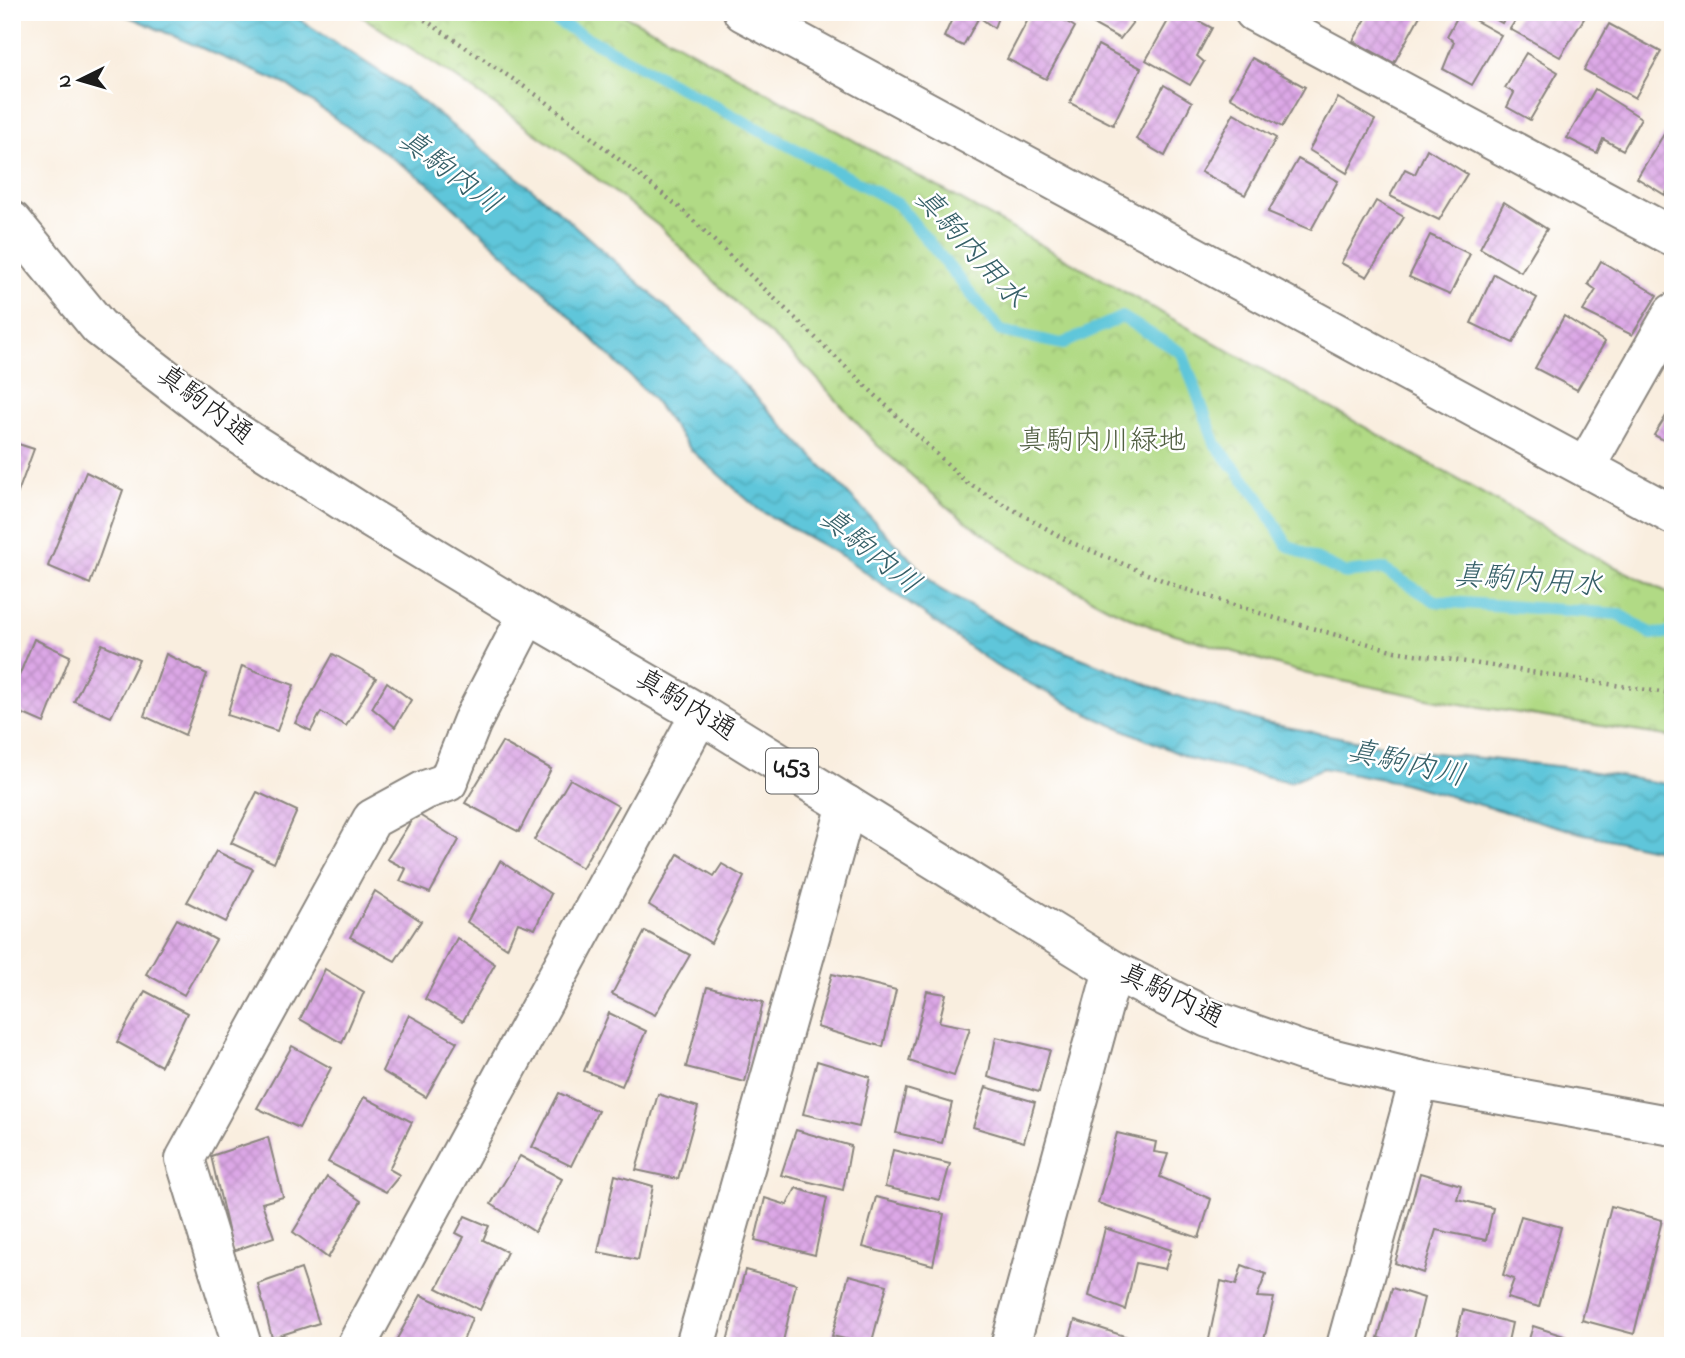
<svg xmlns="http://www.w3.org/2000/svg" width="1685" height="1358" font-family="'Indie Flower','Klee One',sans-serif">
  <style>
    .park { fill: url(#park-crowns); stroke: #667b50; stroke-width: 2 }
    .water { fill: url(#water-waves); stroke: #3d717b; stroke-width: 2 }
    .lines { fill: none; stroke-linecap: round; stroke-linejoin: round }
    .stream { stroke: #5ec6da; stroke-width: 12 }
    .building { fill: url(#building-cross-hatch) }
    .street-casing { stroke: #8a857e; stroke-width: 42 }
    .secondary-casing { stroke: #8a857e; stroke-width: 42 }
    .highway-casing { stroke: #8a857e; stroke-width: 42 }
    .path { stroke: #8a857e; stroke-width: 4.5; stroke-dasharray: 2 5; stroke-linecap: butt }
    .street { stroke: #fff; stroke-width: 38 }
    .secondary { stroke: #fff; stroke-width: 38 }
    .highway { stroke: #fff; stroke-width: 38 }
    .labels { text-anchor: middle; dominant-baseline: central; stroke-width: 5; stroke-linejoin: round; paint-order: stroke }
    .shield { fill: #fff; stroke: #606060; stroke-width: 2 }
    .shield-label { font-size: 26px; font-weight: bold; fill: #1c1c1c }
    .street-label { font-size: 28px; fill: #1c1c1c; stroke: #fff }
    .park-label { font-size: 28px; fill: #505e41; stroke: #fff }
    .water-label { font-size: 30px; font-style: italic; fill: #366068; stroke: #fff }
  </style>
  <defs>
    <pattern id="park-crowns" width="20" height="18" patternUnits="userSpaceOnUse" patternTransform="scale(1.75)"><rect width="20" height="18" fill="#b1da85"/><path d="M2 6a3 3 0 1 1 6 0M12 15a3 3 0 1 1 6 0" fill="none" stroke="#98ba72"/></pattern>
    <pattern id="water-waves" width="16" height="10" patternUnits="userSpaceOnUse" patternTransform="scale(1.75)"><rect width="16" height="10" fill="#5ec6da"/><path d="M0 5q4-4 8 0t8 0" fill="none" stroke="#51aaba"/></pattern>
    <pattern id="building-cross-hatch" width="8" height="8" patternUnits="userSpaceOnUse" patternTransform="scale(1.75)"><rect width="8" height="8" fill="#dca7e6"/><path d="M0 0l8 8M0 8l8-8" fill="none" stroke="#bc8fc5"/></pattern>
  </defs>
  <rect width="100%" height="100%" fill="#fff"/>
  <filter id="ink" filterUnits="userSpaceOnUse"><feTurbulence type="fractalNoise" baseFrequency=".0143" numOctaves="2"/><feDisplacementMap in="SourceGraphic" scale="14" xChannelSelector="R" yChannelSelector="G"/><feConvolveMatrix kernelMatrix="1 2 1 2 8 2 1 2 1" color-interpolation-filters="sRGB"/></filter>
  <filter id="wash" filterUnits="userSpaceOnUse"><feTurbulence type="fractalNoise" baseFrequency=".00686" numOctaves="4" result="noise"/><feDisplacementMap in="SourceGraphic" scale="28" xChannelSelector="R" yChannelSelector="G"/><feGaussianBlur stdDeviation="1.57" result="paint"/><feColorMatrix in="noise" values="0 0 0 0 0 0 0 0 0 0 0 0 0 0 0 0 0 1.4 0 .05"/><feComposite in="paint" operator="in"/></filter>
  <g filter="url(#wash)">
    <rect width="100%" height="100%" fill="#f9eedf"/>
    <path class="park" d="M355 12H618L663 35 947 192 1601 560 1673 595V737L1448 702 1307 674 1152 627 1107 607 1020 560 952 511 877 445 811 372 736 303 660 227 566 155 452 75Z"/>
    <path class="water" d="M118 12H288L405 88 548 202 692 330 938 588 1018 633 1174 695 1265 723 1408 750 1564 767 1673 785V853L1580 833 1403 783 1323 768 1290 782 1191 759 1094 717 996 666 844 557 759 510 691 450 651 397 543 290 428 183 287 85Z"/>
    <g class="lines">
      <path class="stream" d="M539 12 898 204 1001 331 1062 344 1122 317 1182 353 1216 445 1260 499 1287 545 1344 573 1383 569 1435 601 1618 614 1652 634 1673 633"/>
    </g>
    <g id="blocks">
      <g class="building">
        <path d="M955 12H1000L994 28 979 17 963 46 944 37Z"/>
        <path d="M1032 12H1051L1075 27 1046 79 1007 59Z"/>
        <path d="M1071 12H1116L1115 14 1133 22 1120 39Z"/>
        <path d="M1173 12H1182L1212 28 1197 56 1204 62 1190 85 1146 60Z"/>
        <path d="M1370 12H1422L1394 63 1353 41Z"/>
        <path d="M1460 12 1501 35 1472 85 1443 69 1454 42 1447 36Z"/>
        <path d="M1483 12H1508L1502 23Z"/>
        <path d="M1521 12H1576L1585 17 1560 57 1510 29Z"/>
        <path d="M1609 24 1661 52 1635 98 1584 70Z"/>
        <path d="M1098 45 1141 68 1113 125 1070 103Z"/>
        <path d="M1526 53 1558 72 1530 120 1507 107 1514 93 1505 88Z"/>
        <path d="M1252 58 1305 87 1282 127 1230 97Z"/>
        <path d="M1164 85 1192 102 1165 156 1136 139Z"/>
        <path d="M1595 89 1641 118 1623 150 1603 139 1597 153 1567 138Z"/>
        <path d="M1338 98 1375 120 1347 173 1309 150Z"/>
        <path d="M1234 113 1276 138 1245 195 1201 172Z"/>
        <path d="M1664 134 1673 139V181L1665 195 1637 178Z"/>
        <path d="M1427 149 1467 174 1439 220 1390 196 1405 169 1415 174Z"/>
        <path d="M1298 159 1338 181 1311 230 1268 212Z"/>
        <path d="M1376 201 1404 217 1367 277 1341 263Z"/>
        <path d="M1504 202 1547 229 1521 272 1480 248Z"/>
        <path d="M1430 235 1470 254 1450 295 1409 277Z"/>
        <path d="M1601 261 1657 295 1632 335 1583 311 1596 290 1588 284Z"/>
        <path d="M1494 274 1537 298 1513 343 1471 323Z"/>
        <path d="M1564 316 1605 342 1577 390 1535 368Z"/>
        <path d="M1673 405V445L1654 435Z"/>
        <path d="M12 442 34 449 13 506H12Z"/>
        <path d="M86 472 123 490 90 584 48 566Z"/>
        <path d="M34 639 70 656 44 723 12 709V693Z"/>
        <path d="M102 644 139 660 111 717 74 701Z"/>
        <path d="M166 654 207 674 185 735 144 716Z"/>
        <path d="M333 654 376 678 346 726 321 712 311 731 295 723Z"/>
        <path d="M242 666 294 685 277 731 227 715Z"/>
        <path d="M387 682 411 700 395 727 372 708Z"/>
        <path d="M502 742 551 769 519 832 465 803Z"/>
        <path d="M570 779 618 806 582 868 534 840Z"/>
        <path d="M257 792 297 811 274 863 231 843Z"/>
        <path d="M416 813 459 840 430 893 400 881 406 869 387 859Z"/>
        <path d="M216 851 253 869 226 922 187 902Z"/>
        <path d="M678 854 714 876 722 864 744 877 711 943 649 905Z"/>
        <path d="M500 861 551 894 535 929 518 923 507 948 467 922Z"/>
        <path d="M375 891 421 921 395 961 350 937Z"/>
        <path d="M177 919 216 940 184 995 146 974Z"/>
        <path d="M645 931 690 955 655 1015 612 994Z"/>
        <path d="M457 938 495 964 463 1021 425 999Z"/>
        <path d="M325 969 364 992 342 1043 300 1019Z"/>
        <path d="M832 974 896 990 883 1047 817 1027Z"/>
        <path d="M707 987 763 1002 745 1082 686 1067Z"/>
        <path d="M145 991 187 1013 161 1066 117 1042Z"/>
        <path d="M927 991 946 994 939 1022 970 1028 954 1076 909 1061Z"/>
        <path d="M609 1013 646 1031 622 1086 584 1071Z"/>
        <path d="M409 1015 457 1042 426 1097 382 1071Z"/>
        <path d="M996 1037 1050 1050 1039 1092 988 1077Z"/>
        <path d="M292 1046 331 1068 299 1128 257 1108Z"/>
        <path d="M817 1061 870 1077 859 1127 803 1114Z"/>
        <path d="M986 1087 1035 1102 1024 1142 973 1127Z"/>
        <path d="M906 1089 952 1103 942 1143 896 1133Z"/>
        <path d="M559 1093 598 1111 571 1166 532 1147Z"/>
        <path d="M658 1094 698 1107 678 1179 636 1170Z"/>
        <path d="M364 1097 412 1122 389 1169 400 1175 386 1192 328 1162Z"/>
        <path d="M796 1130 851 1146 843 1190 781 1175Z"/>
        <path d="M1117 1133 1156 1142 1154 1152 1168 1154 1160 1177 1211 1199 1199 1238 1098 1203Z"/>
        <path d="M268 1137 283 1197 262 1203 274 1237 233 1251 211 1156Z"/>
        <path d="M893 1150 950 1164 940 1200 885 1187Z"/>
        <path d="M520 1156 562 1179 535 1232 491 1204Z"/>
        <path d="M1420 1173 1461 1185 1457 1199 1493 1208 1486 1240 1436 1230 1423 1273 1395 1263Z"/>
        <path d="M615 1175 653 1186 638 1260 598 1252Z"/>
        <path d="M327 1177 361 1201 328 1258 293 1232Z"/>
        <path d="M796 1188 827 1198 815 1255 755 1240 765 1198 787 1205Z"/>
        <path d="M876 1197 944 1214 933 1265 863 1247Z"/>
        <path d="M1611 1206 1662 1220 1634 1334 1582 1320Z"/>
        <path d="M465 1216 489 1226 483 1240 507 1252 480 1310 437 1288 464 1237 456 1233Z"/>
        <path d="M1521 1216 1561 1227 1539 1307 1507 1298 1514 1279 1503 1275Z"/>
        <path d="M1105 1228 1171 1250 1165 1269 1136 1263 1125 1310 1089 1296Z"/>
        <path d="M1242 1265 1266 1274 1257 1297 1274 1298 1263 1344 1247 1340 1245 1346 1208 1344 1221 1281 1236 1285Z"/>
        <path d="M301 1269 319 1323 272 1338 258 1284Z"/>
        <path d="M745 1270 796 1284 782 1346H726Z"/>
        <path d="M849 1275 887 1285 871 1345 832 1336Z"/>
        <path d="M1392 1288 1424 1298 1412 1346 1378 1338Z"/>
        <path d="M421 1295 472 1318 461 1346H393Z"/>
        <path d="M1463 1310 1512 1323 1507 1346H1454Z"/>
        <path d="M1075 1320 1152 1345V1346H1067Z"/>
        <path d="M1533 1326 1567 1337 1564 1346H1527Z"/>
      </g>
    </g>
  </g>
  <g filter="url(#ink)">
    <use href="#blocks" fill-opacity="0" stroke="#8a857e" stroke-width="2"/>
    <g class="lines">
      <g class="street-casing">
        <g id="street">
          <path d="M1254 12 1673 237"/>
          <path d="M1586 466 1673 313"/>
          <path d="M242 1346 185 1159 372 819 425 790 448 782 472 722 528 614"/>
          <path d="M356 1346 700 714"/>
          <path d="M695 1346 847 805"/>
          <path d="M1010 1346 1113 970"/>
          <path d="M1346 1346 1419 1080"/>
        </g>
      </g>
      <g class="secondary-casing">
        <path id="secondary" d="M743 12 1673 515"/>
      </g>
      <g class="highway-casing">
        <path id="highway" d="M12 221 99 327 234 431 368 517 528 614 700 714 1113 970 1208 1018 1302 1051 1419 1080 1673 1126"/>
      </g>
      <path class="path" d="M413 12 544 100 679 207 967 483 1070 542 1179 587 1275 618 1395 651 1673 694"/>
      <use href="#street" class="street"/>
      <use href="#secondary" class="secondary"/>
      <use href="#highway" class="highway"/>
    </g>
  </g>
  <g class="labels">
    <rect class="shield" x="766" y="748.5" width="52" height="45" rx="5"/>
    <g class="shield-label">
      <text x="792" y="771">453</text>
    </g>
    <g class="street-label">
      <text transform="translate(204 406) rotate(37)">真駒内通</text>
      <text transform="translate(685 706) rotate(31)">真駒内通</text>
      <text transform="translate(1171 997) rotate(26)">真駒内通</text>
    </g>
    <g class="park-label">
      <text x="1102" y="442">真駒内川緑地</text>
    </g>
    <g class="water-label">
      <text transform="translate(449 173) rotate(37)">真駒内川</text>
      <text transform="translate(969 249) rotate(48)">真駒内用水</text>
      <text transform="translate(869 552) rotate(39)">真駒内川</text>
      <text transform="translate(1528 582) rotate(4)">真駒内用水</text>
      <text transform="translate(1406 765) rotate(13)">真駒内川</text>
    </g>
  </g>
  <rect width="1685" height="1358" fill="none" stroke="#fff" stroke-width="42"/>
  <g transform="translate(80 80) rotate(265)" stroke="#ffffff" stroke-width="5" paint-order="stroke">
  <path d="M0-5L12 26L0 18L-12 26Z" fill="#1c1c1c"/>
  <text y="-10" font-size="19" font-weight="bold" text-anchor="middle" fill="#1c1c1c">N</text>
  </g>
</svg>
